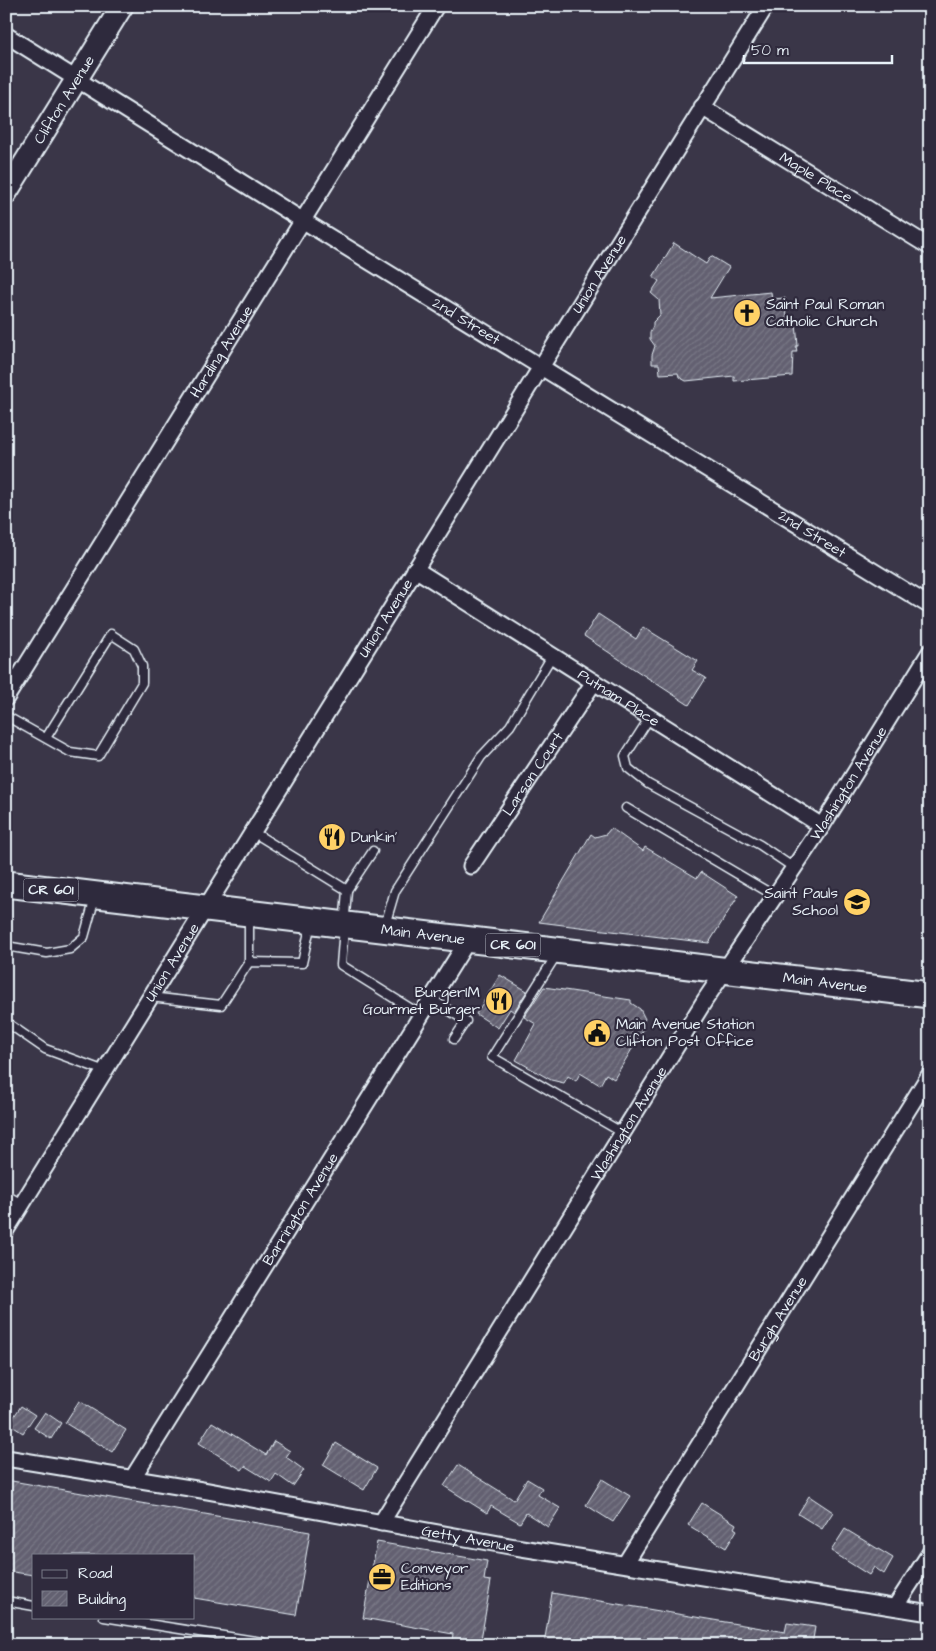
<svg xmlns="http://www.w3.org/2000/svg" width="936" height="1651" font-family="'Architects Daughter',sans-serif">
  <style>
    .building { fill: url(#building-hatch); stroke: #e8f1f8 }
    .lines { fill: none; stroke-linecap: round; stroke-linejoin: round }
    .service-casing { stroke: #e8f1f8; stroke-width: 11 }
    .minor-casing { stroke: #e8f1f8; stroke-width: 19 }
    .secondary-casing { stroke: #e8f1f8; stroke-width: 25 }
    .primary-casing { stroke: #e8f1f8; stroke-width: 29 }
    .service { stroke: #2f2a3d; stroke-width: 8 }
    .minor { stroke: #2f2a3d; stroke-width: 15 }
    .secondary { stroke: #2f2a3d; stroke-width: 21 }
    .primary { stroke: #2f2a3d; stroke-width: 25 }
    .labels { text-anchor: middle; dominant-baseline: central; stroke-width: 4.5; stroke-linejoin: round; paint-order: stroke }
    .shield { fill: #2f2a3d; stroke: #b0b5c0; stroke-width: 1 }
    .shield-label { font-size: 14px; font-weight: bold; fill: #e8f1f8 }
    .street-label { font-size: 15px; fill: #e8f1f8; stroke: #2f2a3d }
    .poi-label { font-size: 15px; fill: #e8f1f8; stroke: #2f2a3d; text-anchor: start }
  </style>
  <defs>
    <pattern id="building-hatch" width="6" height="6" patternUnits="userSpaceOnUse" patternTransform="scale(1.25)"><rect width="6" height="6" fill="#636171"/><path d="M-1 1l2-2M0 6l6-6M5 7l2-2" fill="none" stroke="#797886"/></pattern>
  </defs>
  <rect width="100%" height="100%" fill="#3a3648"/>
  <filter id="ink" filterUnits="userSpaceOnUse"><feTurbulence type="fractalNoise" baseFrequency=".02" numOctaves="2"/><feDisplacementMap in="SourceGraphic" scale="10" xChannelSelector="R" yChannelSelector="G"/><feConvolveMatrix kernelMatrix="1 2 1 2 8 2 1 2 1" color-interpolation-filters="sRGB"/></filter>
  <g filter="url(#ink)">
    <g class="building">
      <path d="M674 243 706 264 711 256 729 267 710 298 771 292 772 299 785 298 787 317H791V319H794V323H796L798 346H796L797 352H793L792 376 734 381V376L686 381 679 377 678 373 660 374 659 364H652V355L655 346 650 339V332L653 326V322L660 315 659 300 651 293 659 281 653 277Z"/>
      <path d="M598 614 636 639 643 627 698 661 692 670 706 678 689 705 584 636Z"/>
      <path d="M611 828 643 851 645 847 697 878 701 872 738 896 709 943 539 922 591 834 595 837 606 834Z"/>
      <path d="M500 975 527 991 514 1012 510 1009 498 1028 476 1014Z"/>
      <path d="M544 987 631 1000V1003L640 1009 645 1019 640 1027 644 1029 614 1079 606 1074 600 1085 580 1073 576 1081 568 1076 564 1083 551 1080 516 1060 536 1024 524 1017Z"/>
      <path d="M79 1401 126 1430 112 1452 65 1423Z"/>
      <path d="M21 1406 35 1415 23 1433 9 1424Z"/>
      <path d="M45 1412 61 1423 51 1439 34 1428Z"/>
      <path d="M212 1422 266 1455 274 1441 290 1451 286 1457 304 1470 293 1486 276 1474 271 1482 245 1466 242 1470 199 1443Z"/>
      <path d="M336 1443 377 1468 364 1490 323 1465Z"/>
      <path d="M458 1465 514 1500 527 1479 542 1488 538 1495 560 1508 548 1527 526 1513 520 1523 491 1506 487 1513 444 1486Z"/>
      <path d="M602 1479 630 1496 613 1522 586 1505Z"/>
      <path d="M6 1480 310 1532 296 1615 194 1598V1555H34V1575L6 1571Z"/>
      <path d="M809 1496 833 1512 822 1529 798 1514Z"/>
      <path d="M702 1503 736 1524 734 1528 737 1530 726 1548 688 1525Z"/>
      <path d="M845 1529 893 1558 884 1574 874 1567 869 1575 831 1551Z"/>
      <path d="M377 1542 487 1561 484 1580 491 1581 480 1645 452 1641 453 1634 363 1618Z"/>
      <path d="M552 1593 785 1632 787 1623 815 1627 812 1645H544Z"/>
    </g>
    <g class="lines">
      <g class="service-casing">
        <g id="service">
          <path d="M6 716 70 752 98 756 142 683V666L134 649 111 634 46 738"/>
          <path d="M650 717 625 756 628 768 648 784 760 845 794 868"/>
          <path d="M626 808 775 896"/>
          <path d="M253 832 347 890 341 965 421 1015"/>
          <path d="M347 890 373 851"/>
          <path d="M385 925 395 891 481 757 510 726 552 656"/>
          <path d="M6 946 47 953 70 949 84 937 95 898"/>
          <path d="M557 954 492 1057 623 1133"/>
          <path d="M249 962V916"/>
          <path d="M150 997 221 1005 249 962 302 963 311 923"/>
          <path d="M431 999 466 1021 454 1039"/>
          <path d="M6 1022 45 1049 105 1071"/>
          <path d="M6 1195 22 1204"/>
          <path d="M6 1601 34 1606"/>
          <path d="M104 1617 262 1642"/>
        </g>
      </g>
      <g class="minor-casing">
        <g id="minor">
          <path id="s1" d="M6 35 302 220 930 606"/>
          <path id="s2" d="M702 107 930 247"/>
          <path id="s3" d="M415 569 822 826"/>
          <path id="s4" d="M6 698 436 6"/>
          <path id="s5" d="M471 866 594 682"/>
          <path id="s6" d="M6 1230 541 367 766 6"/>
          <path id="s7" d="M6 1458 208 1491 515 1547 930 1613"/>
          <path id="s8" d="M132 1479 468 940"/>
          <path id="s9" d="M381 1523 705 1000 822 826 930 652"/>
          <path id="s10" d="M625 1564 930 1074"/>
          <path d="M895 1607 930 1553"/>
        </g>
      </g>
      <g class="secondary-casing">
        <g id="secondary">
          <path id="s11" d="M6 193 122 6"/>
        </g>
      </g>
      <g class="primary-casing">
        <g id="primary">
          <path id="s12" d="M6 884 930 995"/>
        </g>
      </g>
      <use href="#service" class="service"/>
      <use href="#minor" class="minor"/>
      <use href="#secondary" class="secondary"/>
      <use href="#primary" class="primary"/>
    </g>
  </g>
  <defs>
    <g id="church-disc" transform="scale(1.4375)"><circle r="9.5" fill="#ffd166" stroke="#2f2a3d"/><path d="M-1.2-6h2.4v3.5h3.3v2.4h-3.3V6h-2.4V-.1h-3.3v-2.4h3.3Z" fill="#111"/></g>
    <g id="restaurant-disc" transform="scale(1.4375)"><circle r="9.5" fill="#ffd166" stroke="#2f2a3d"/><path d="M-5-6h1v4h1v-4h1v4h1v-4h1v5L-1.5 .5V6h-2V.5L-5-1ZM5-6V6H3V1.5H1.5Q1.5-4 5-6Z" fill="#111"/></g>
    <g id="school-disc" transform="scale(1.4375)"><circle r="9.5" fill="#ffd166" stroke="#2f2a3d"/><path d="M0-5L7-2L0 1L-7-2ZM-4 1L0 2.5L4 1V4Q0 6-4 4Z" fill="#111"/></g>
    <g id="civic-disc" transform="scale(1.4375)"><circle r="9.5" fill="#ffd166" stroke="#2f2a3d"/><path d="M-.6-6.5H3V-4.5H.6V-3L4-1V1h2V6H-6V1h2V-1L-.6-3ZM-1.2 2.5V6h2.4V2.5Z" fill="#111"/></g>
    <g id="office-disc" transform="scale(1.4375)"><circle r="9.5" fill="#ffd166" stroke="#2f2a3d"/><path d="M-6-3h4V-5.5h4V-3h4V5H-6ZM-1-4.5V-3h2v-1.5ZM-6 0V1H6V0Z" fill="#111"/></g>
  </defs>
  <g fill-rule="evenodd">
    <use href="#church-disc" x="747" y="313"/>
    <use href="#restaurant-disc" x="332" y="837"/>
    <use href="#school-disc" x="857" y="902"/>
    <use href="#restaurant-disc" x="499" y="1001"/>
    <use href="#civic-disc" x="597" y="1033"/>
    <use href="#office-disc" x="382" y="1577"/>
  </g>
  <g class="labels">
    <g class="shield">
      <rect x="23.5" y="878.5" width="55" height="23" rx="4"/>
      <rect x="485.5" y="933.5" width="55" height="23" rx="4"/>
    </g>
    <g class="shield-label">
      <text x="51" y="890">CR 601</text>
      <text x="513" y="945">CR 601</text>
    </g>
    <g class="street-label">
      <text stroke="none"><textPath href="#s11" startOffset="110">Clifton Avenue</textPath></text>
      <text stroke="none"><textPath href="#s2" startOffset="134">Maple Place</textPath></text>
      <text stroke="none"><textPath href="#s6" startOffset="1125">Union Avenue</textPath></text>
      <text stroke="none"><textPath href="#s1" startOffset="542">2nd Street</textPath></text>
      <text stroke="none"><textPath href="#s4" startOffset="408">Harding Avenue</textPath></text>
      <text stroke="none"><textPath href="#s1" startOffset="948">2nd Street</textPath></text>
      <text stroke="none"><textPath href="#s6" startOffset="720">Union Avenue</textPath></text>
      <text stroke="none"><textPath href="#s3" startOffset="241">Putnam Place</textPath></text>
      <text stroke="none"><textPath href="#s5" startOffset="111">Larson Court</textPath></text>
      <text stroke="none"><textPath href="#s9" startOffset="875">Washington Avenue</textPath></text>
      <text stroke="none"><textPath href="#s12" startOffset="420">Main Avenue</textPath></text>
      <text stroke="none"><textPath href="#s6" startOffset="315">Union Avenue</textPath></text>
      <text stroke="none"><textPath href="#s12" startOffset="825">Main Avenue</textPath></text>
      <text stroke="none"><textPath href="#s9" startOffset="470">Washington Avenue</textPath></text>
      <text stroke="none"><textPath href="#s8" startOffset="318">Barrington Avenue</textPath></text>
      <text stroke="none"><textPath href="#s10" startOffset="289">Burgh Avenue</textPath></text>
      <text stroke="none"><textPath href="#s7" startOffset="469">Getty Avenue</textPath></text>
    </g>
    <g class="poi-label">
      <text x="766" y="304">Saint Paul Roman<tspan x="766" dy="17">Catholic Church</tspan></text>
      <text x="351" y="837">Dunkin'</text>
      <text x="838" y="893" text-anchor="end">Saint Pauls<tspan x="838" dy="17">School</tspan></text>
      <text x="480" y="992" text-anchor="end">BurgerIM<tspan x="480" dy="17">Gourmet Burger</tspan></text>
      <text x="616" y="1024">Main Avenue Station<tspan x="616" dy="17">Clifton Post Office</tspan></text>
      <text x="401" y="1568">Conveyor<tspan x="401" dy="17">Editions</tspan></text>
    </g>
  </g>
  <rect width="936" height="1651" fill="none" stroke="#2f2a3d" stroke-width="25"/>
  <rect x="12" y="12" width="911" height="1626" fill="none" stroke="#e8f1f8" stroke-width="2" filter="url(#ink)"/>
  <rect x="32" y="1554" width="162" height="65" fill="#2f2a3d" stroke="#797a88"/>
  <rect x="42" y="1570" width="25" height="8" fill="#2f2a3d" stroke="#797a88"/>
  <text x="78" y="1578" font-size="15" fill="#e8f1f8">Road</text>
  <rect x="42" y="1591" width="25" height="15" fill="url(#building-hatch)" stroke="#797a88"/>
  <text x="78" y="1604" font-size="15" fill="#e8f1f8">Building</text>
  <path d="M744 55v8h148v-8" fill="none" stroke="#e8f1f8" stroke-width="2.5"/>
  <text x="751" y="55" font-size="15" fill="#e8f1f8" stroke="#2f2a3d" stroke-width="4" paint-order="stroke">50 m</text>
</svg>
